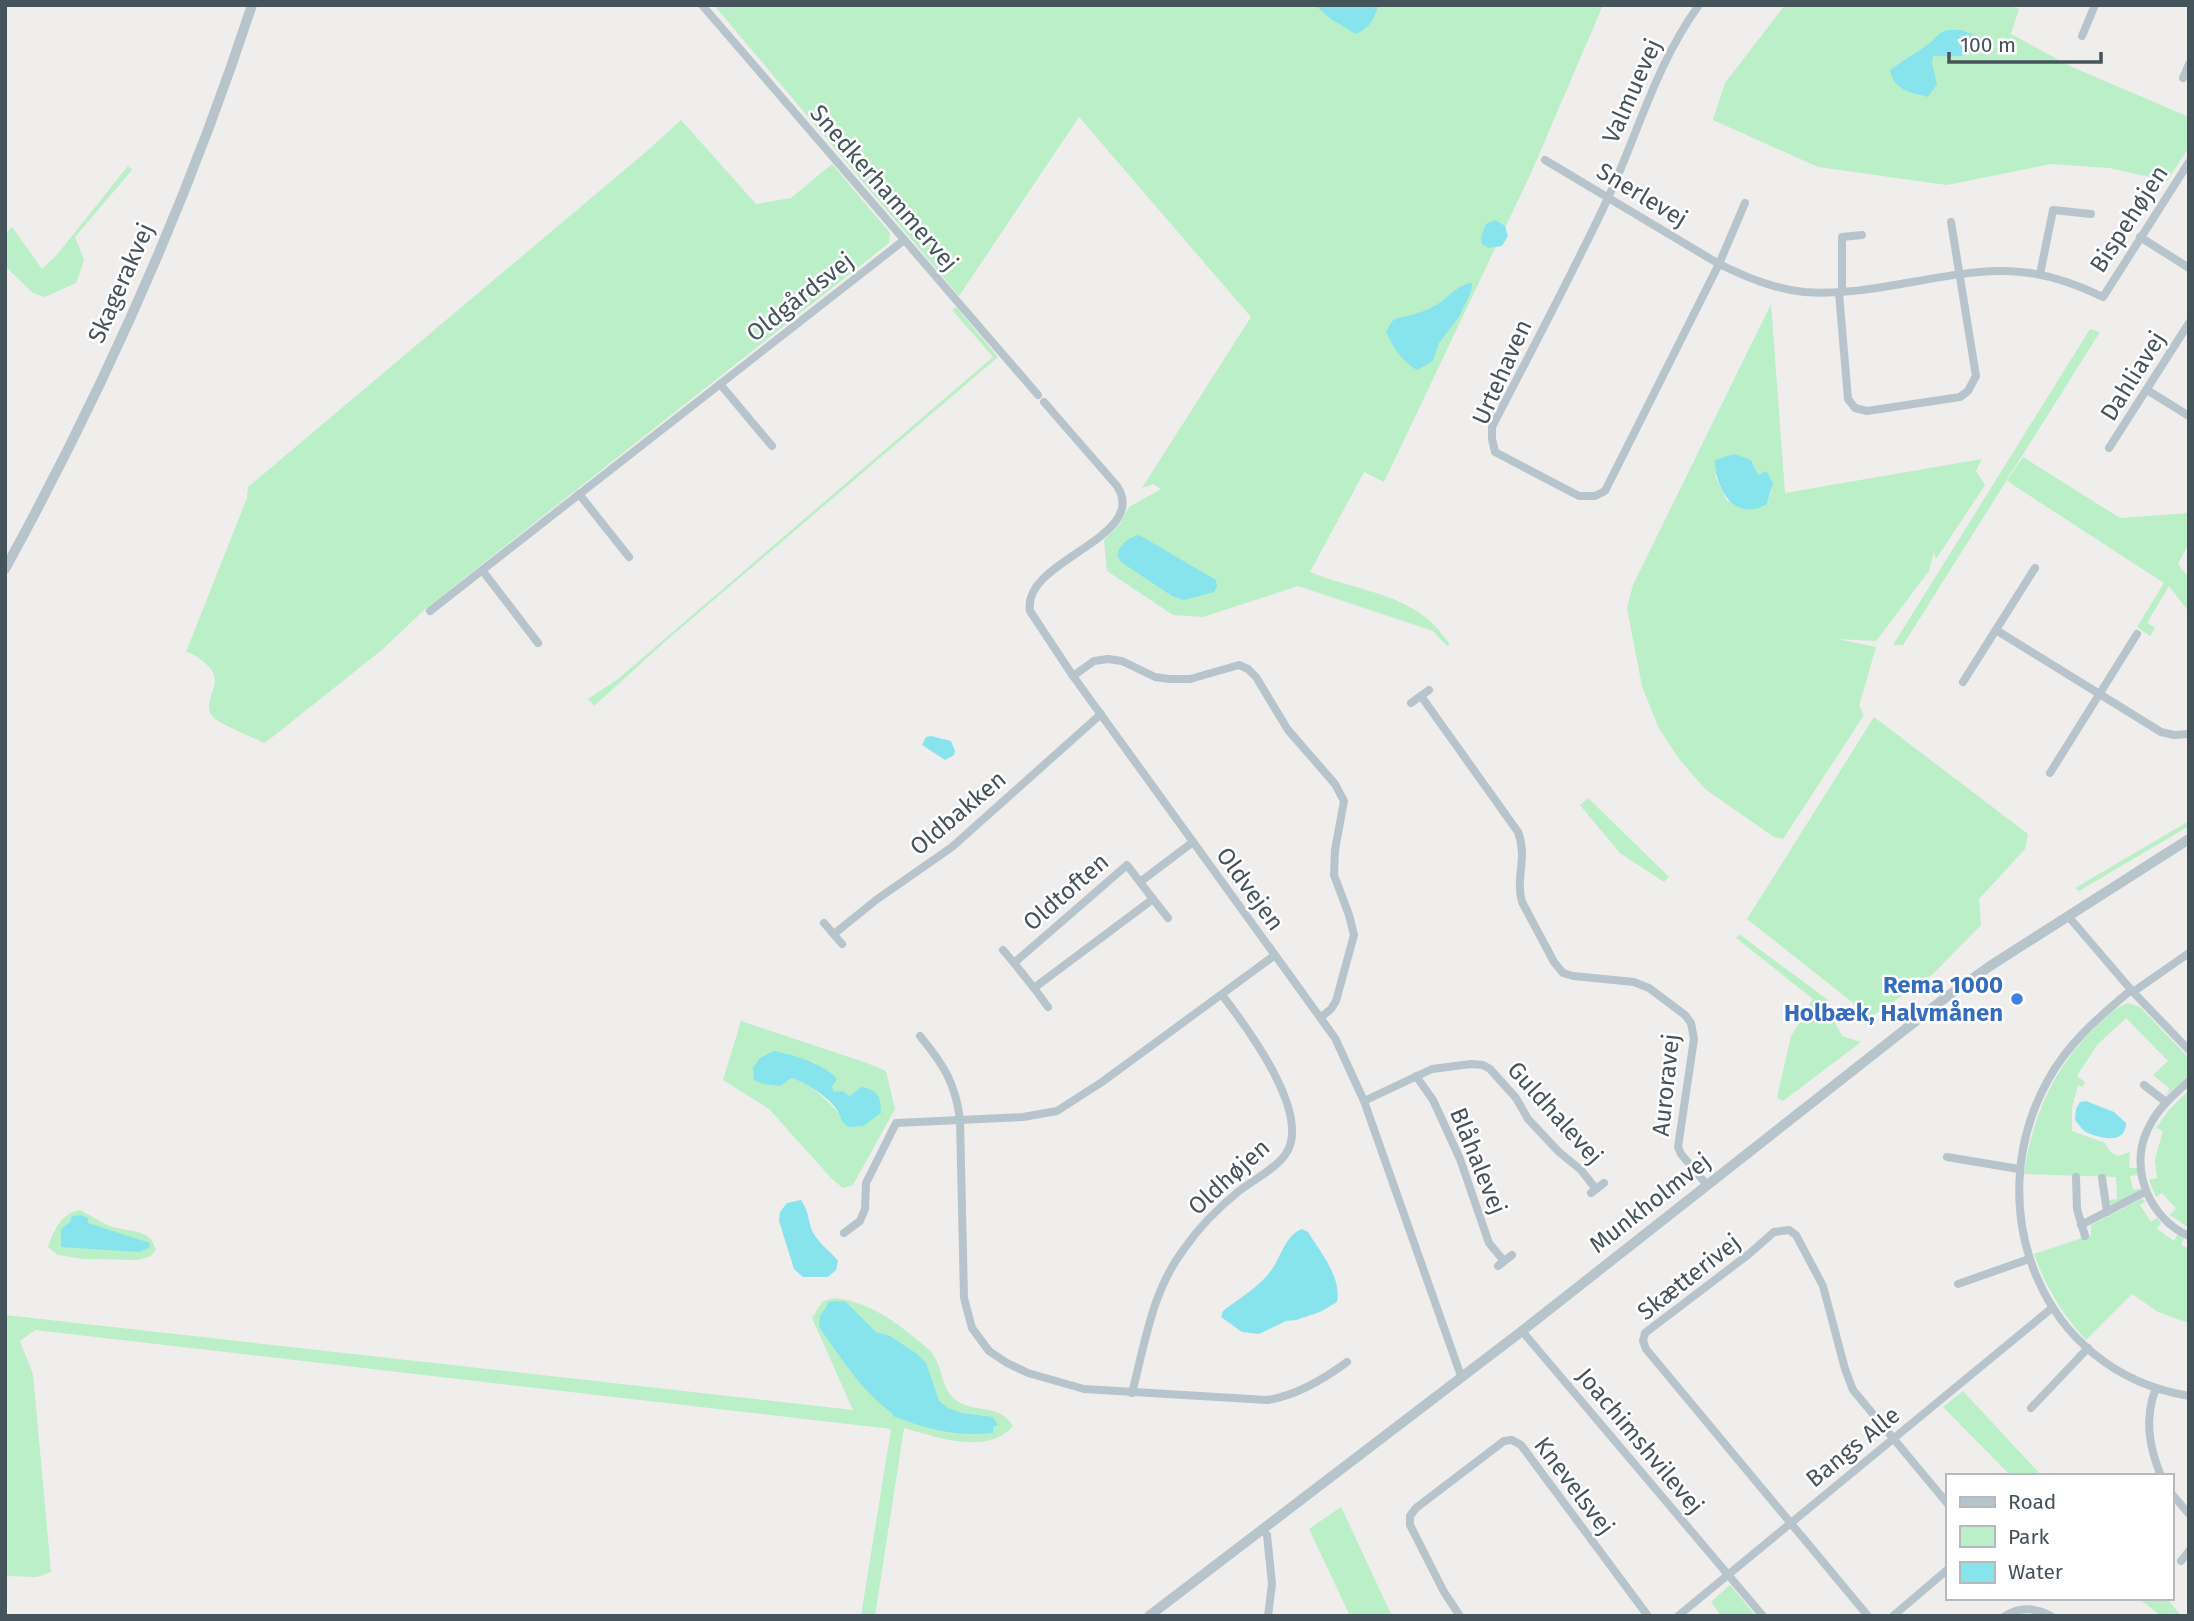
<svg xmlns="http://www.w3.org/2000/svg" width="2194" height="1621" font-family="'Fira Sans',sans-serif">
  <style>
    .green { fill: #baefc8; fill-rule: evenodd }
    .water { fill: #87e4ed }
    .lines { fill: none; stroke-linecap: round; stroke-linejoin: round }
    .minor { stroke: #b8c4cb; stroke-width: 8 }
    .tertiary { stroke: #b8c4cb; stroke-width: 10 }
    .shop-dot { fill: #3f7fe0; stroke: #fff; stroke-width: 2.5 }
    .labels { text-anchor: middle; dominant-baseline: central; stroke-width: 5; stroke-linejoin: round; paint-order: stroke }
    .street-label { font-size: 24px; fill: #45535b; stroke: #fff }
    .shop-label { font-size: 24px; font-weight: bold; fill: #366cbe; stroke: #fff; text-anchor: end }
  </style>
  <rect width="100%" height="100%" fill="#f0eded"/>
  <g class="green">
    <path d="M714 5H1603L1531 173 1384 482 1364 472 1310 572C1348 588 1395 592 1428 619 1436 626 1443 636 1450 644L1447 646 1433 631 1298 586 1203 617 1173 615 1107 571 1104 540 1120 524 1129 507 1161 489 1153 484 1142 488 1251 317 1079 117 959 296Z"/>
    <path d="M1785 5H2008L2019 9 2011 34 2072 67 2189 117V147L2167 181 2109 168 2051 164 1947 185 1818 167 1713 120 1725 83Z"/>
    <path d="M681 120 756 204 791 198 832 164 890 233 889 243 424 610 383 649 270 739 264 743C252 737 222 725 214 718 197 701 230 683 205 663 199 658 194 654 186 652L247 498 248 487 647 151Z"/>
    <path d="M128 166 132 170 75 237 84 260 76 283 45 297 33 293 5 266V234L12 227 42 269 56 256Z"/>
    <path d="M1771 304 1785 493 1982 459 1976 471 1985 485 1936 559 1934 552 1929 571 1876 641 1837 639 1876 647 1859 706 1864 715 1783 839 1774 837 1705 789 1679 759 1658 727 1642 686 1627 608 1633 585ZM1751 460 1758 475 1772 490 1767 504 1727 501 1715 476Z"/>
    <path d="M956 307 998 357 668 639 594 706 588 699 618 679 993 357 952 310Z"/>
    <path d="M2090 329 2100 332 1903 645H1893Z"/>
    <path d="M2023 457 2120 518 2189 513V543L2178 564 2189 578V612L2169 586 2147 623 2155 628 2150 636 2137 627 2164 583 2007 481Z"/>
    <path d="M1874 717 2028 834 2025 849 1979 899 1981 925 1933 974 1871 1017 1747 919Z"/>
    <path d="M1588 798 1669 877 1664 882 1620 853 1580 805Z"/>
    <path d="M2189 821V826L2079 891 2075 888Z"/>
    <path d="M1739 934 1828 1000 1833 1019 1842 1036 1861 1042 1783 1101 1777 1098 1791 1036 1813 999 1736 938Z"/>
    <path d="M2128 1003 2140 1007 2189 1058V1076L2165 1096 2170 1089 2153 1075 2168 1061 2126 1018 2097 1045 2077 1076 2085 1082 2083 1087 2078 1085 2072 1108V1131L2105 1143 2110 1152 2118 1156 2130 1152 2129 1168H2137L2138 1175 2130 1176 2133 1190 2141 1188 2139 1191 2113 1205 2110 1204 2109 1200 2117 1199 2116 1177 2024 1174C2032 1116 2055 1065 2098 1025 2107 1017 2116 1007 2128 1003Z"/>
    <path d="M741 1021 867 1063 886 1071 895 1109 853 1185 843 1188 832 1179 769 1109 723 1080ZM786 1053 800 1060 814 1062 832 1087 834 1092 850 1096 838 1112C824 1098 811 1083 791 1078Z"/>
    <path d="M2189 1090V1228L2170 1215 2176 1208 2162 1193 2156 1197 2149 1180 2157 1178 2155 1159 2163 1131 2156 1128 2169 1110Z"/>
    <path d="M2141 1199 2146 1201 2140 1205 2151 1222 2157 1218 2161 1223 2157 1229 2174 1241 2178 1234 2184 1238 2181 1245 2189 1249V1323L2158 1312 2132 1294 2086 1340C2062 1314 2046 1287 2034 1254L2091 1235V1225Z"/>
    <path d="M80 1210C90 1215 100 1222 110 1226 128 1233 151 1227 156 1250L151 1256 138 1260 84 1259 58 1255 48 1247C54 1230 62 1213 80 1210Z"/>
    <path d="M835 1298C867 1302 891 1318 916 1339 921 1343 928 1348 932 1353 943 1368 941 1389 956 1400 974 1414 998 1402 1013 1426 987 1456 937 1437 904 1428L875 1616H861L891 1429 35 1330 20 1341 33 1374 51 1572 37 1577 5 1576V1315L853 1410 812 1318 823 1301Z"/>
    <path d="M1963 1391 2042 1476H2011L1943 1407Z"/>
    <path d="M1341 1507 1392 1616H1350L1309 1529Z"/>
    <path d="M1730 1585 1756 1616H1721L1711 1602Z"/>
    <path d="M2138 1598H2167L2181 1616H2161Z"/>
  </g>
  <g class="water">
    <path d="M1315 5H1378C1375 19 1369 28 1356 34L1331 19Z"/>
    <path d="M1948 30H1961L1979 37 1983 46C1968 59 1952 56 1933 56L1932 64 1937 84 1928 97C1910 92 1894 91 1890 70 1903 60 1917 53 1930 43 1938 36 1936 34 1948 30Z"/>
    <path d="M1495 220 1505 226 1508 236 1502 246 1488 248 1482 244 1481 237 1486 224Z"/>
    <path d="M1472 283 1471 292 1459 317 1439 343 1433 361 1417 370C1402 361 1393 348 1386 331L1394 319C1409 316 1425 312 1438 304 1450 296 1458 284 1472 283Z"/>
    <path d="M1734 454 1751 460 1758 475 1766 471 1773 483 1767 504C1735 523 1715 489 1715 460Z"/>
    <path d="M1139 535 1216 580 1217 587 1214 592 1184 600 1172 596 1121 562 1117 555C1120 544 1128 538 1139 535Z"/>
    <path d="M931 736 951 741 955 751 954 755 945 760 922 745 926 737Z"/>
    <path d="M774 1051C794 1055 823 1063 837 1079L832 1087 834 1092 842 1091 850 1096 861 1087C878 1090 881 1096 881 1113L863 1126 848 1127C841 1122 842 1120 839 1113 832 1099 806 1082 791 1078L781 1086 764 1084 754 1080 753 1068 760 1058Z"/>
    <path d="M2086 1101 2114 1112 2126 1123C2126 1144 2102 1139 2088 1133 2083 1131 2079 1125 2075 1120L2076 1109 2080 1102Z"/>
    <path d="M801 1200C810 1212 808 1226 815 1236 822 1246 831 1252 838 1261L836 1270 828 1277H803L794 1269 779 1221 780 1212 787 1203Z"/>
    <path d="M81 1215 88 1218V1223L150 1243 149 1248 139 1252 61 1247V1229L70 1222 72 1216Z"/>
    <path d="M1302 1229 1308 1232C1320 1252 1342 1277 1337 1302L1320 1312 1296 1320 1286 1321 1259 1334 1242 1332 1221 1317 1223 1311C1238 1299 1259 1287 1270 1272 1281 1258 1285 1235 1302 1229Z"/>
    <path d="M836 1301 846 1302 876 1332 890 1336 917 1354 926 1363 939 1401 948 1408 961 1413 993 1417 998 1425 993 1427V1433C958 1437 925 1429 893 1416L892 1413C862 1392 840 1356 819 1327L820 1316 829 1302Z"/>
  </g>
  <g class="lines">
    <g class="minor">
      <path d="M702 5 1038 395"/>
      <path d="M1699 5C1656 64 1638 133 1608 198 1572 275 1531 351 1492 427V439L1495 452 1579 496H1595L1605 491 1719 264 1745 203"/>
      <path d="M2082 36 2095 5"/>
      <path d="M2183 78 2189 64"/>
      <path d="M1545 160 1719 264C1746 277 1774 289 1804 292 1870 297 1935 272 2000 271 2036 270 2070 281 2103 297L2189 162"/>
      <path d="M2140 237 2189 268"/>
      <path d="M2040 274 2053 210 2091 214"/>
      <path d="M1842 292V237L1862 235"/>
      <path d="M1839 293 1848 399 1855 408 1867 411 1960 397 1968 391 1976 376 1951 222"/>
      <path d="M720 384 772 446"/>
      <path d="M2147 390 2189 416"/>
      <path d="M1044 402 1117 486C1151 538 1021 560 1030 611L1073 676 1335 1038 1364 1101 1461 1376"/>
      <path d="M2109 448 2189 323"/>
      <path d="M579 494 629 557"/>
      <path d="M482 570 538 643"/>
      <path d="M430 611 903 241"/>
      <path d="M1996 630 2161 732 2174 735 2189 734"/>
      <path d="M1073 676 1094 661 1108 659 1122 661 1155 677 1169 679H1190L1239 665 1248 669 1256 677 1288 730 1335 784 1344 801 1335 850 1334 875 1349 915 1354 935 1336 1001 1331 1009 1321 1017"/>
      <path d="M1963 682 2035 568"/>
      <path d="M1421 696 1518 832C1528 858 1515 878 1522 902L1554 962 1563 973 1573 976 1634 982 1649 988 1685 1015 1691 1023 1694 1039 1678 1147 1681 1154 1707 1185"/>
      <path d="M1411 703 1429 690"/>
      <path d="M2050 773 2137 634"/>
      <path d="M1140 882 1153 899 1034 988 1014 963 1127 865 1140 882 1193 842"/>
      <path d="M1153 899 1168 918"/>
      <path d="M2068 916 2133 992 2189 1050"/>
      <path d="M824 923 842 944"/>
      <path d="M834 934 876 900 952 847 1101 714"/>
      <path d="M1003 950 1014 963"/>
      <path d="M1034 988 1048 1007"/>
      <path d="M2131 990C2099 1017 2068 1043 2048 1080 1978 1206 2040 1372 2189 1396"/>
      <path d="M2133 992 2189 953"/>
      <path d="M920 1036C943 1064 955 1082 960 1119L964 1298 972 1328 989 1351 1007 1363 1028 1373 1084 1389 1267 1400C1296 1396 1324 1379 1347 1362"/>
      <path d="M1416 1076 1433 1100 1460 1159 1489 1243 1504 1261"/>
      <path d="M2189 1081C2172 1096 2156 1110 2147 1131 2129 1170 2150 1219 2189 1236"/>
      <path d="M2144 1085 2166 1102"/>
      <path d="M1364 1101 1432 1069 1471 1064 1483 1065 1490 1069 1516 1098 1528 1119 1559 1152 1581 1170 1596 1189"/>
      <path d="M1947 1157 2019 1169"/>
      <path d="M2076 1177 2077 1209 2085 1236"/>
      <path d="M2102 1178 2107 1212"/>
      <path d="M1591 1193 1604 1183"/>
      <path d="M2081 1225 2145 1192"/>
      <path d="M844 1233 860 1221 865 1209 866 1183 896 1123 1023 1117 1057 1111 1102 1082 1275 955"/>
      <path d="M1498 1266 1512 1255"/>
      <path d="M1958 1284 2029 1259"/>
      <path d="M1522 1331 1763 1616"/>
      <path d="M2156 1388C2144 1418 2149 1447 2161 1476"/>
      <path d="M1132 1393C1145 1343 1152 1291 1184 1249 1199 1227 1218 1208 1239 1191 1253 1180 1274 1170 1285 1155 1314 1116 1246 1026 1222 995"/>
      <path d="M2031 1408 2088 1348"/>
      <path d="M2171 1493 2189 1514"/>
      <path d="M1262 1529 1267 1535 1272 1584 1268 1616"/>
      <path d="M2181 1561 2189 1551"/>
      <path d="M1460 1616 1444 1592 1410 1525V1516L1416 1508 1504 1441 1512 1440 1521 1445 1648 1616"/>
      <path d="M1678 1616 2052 1308"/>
      <path d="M1868 1616 1646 1349 1643 1341 1645 1333 1749 1254 1774 1232 1789 1230 1796 1235 1823 1286 1845 1369 1853 1390 1947 1503"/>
      <path d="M1893 1616 1947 1570"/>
      <path d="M2005 1616C2021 1606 2035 1608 2051 1616"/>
    </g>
    <g class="tertiary">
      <path d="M5 569C104 389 188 200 252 5"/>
      <path d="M1149 1616 1522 1331 1945 998 1990 966 2189 839"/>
    </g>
  </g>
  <circle class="shop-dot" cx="2017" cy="999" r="7"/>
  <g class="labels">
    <g class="street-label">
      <text transform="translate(1632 91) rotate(-66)">Valmuevej</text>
      <text transform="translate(884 188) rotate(49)">Snedkerhammervej</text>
      <text transform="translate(1642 195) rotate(31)">Snerlevej</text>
      <text transform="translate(2129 219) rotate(-57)">Bispehøjen</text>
      <text transform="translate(121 283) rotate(-66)">Skagerakvej</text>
      <text transform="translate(800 297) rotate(-38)">Oldgårdsvej</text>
      <text transform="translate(1502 372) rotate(-66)">Urtehaven</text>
      <text transform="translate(2133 376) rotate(-58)">Dahliavej</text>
      <text transform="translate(958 813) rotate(-40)">Oldbakken</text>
      <text transform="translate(1250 889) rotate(54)">Oldvejen</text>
      <text transform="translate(1066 892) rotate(-41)">Oldtoften</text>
      <text transform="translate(1666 1085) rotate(-84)">Auroravej</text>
      <text transform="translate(1555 1113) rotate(48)">Guldhalevej</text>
      <text transform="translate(1478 1161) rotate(68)">Blåhalevej</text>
      <text transform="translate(1229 1177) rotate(-42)">Oldhøjen</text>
      <text transform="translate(1650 1203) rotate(-38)">Munkholmvej</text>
      <text transform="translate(1689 1277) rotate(-38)">Skætterivej</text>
      <text transform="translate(1640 1441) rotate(50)">Joachimshvilevej</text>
      <text transform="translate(1853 1447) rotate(-39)">Bangs Alle</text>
      <text transform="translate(1574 1486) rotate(53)">Knevelsvej</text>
    </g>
    <g class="shop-label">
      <text x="2003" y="985">Rema 1000<tspan x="2003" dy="28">Holbæk, Halvmånen</tspan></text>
    </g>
  </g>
  <rect width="2194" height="1621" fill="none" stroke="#45535b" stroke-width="14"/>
  <rect x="1946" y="1474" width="228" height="126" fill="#ffffff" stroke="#b5babd" stroke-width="2"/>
  <rect x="1960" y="1497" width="35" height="10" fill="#b8c4cb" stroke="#b5babd" stroke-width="2"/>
  <text x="2008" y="1509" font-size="21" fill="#45535b">Road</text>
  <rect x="1960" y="1526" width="35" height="21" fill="#baefc8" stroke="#b5babd" stroke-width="2"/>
  <text x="2008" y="1544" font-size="21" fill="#45535b">Park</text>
  <rect x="1960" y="1562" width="35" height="21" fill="#87e4ed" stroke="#b5babd" stroke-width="2"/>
  <text x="2008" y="1579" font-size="21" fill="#45535b">Water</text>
  <path d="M1949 52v10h152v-10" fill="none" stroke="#45535b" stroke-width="3.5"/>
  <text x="1960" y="52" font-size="21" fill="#45535b" stroke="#ffffff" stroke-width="5" paint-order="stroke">100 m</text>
</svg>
